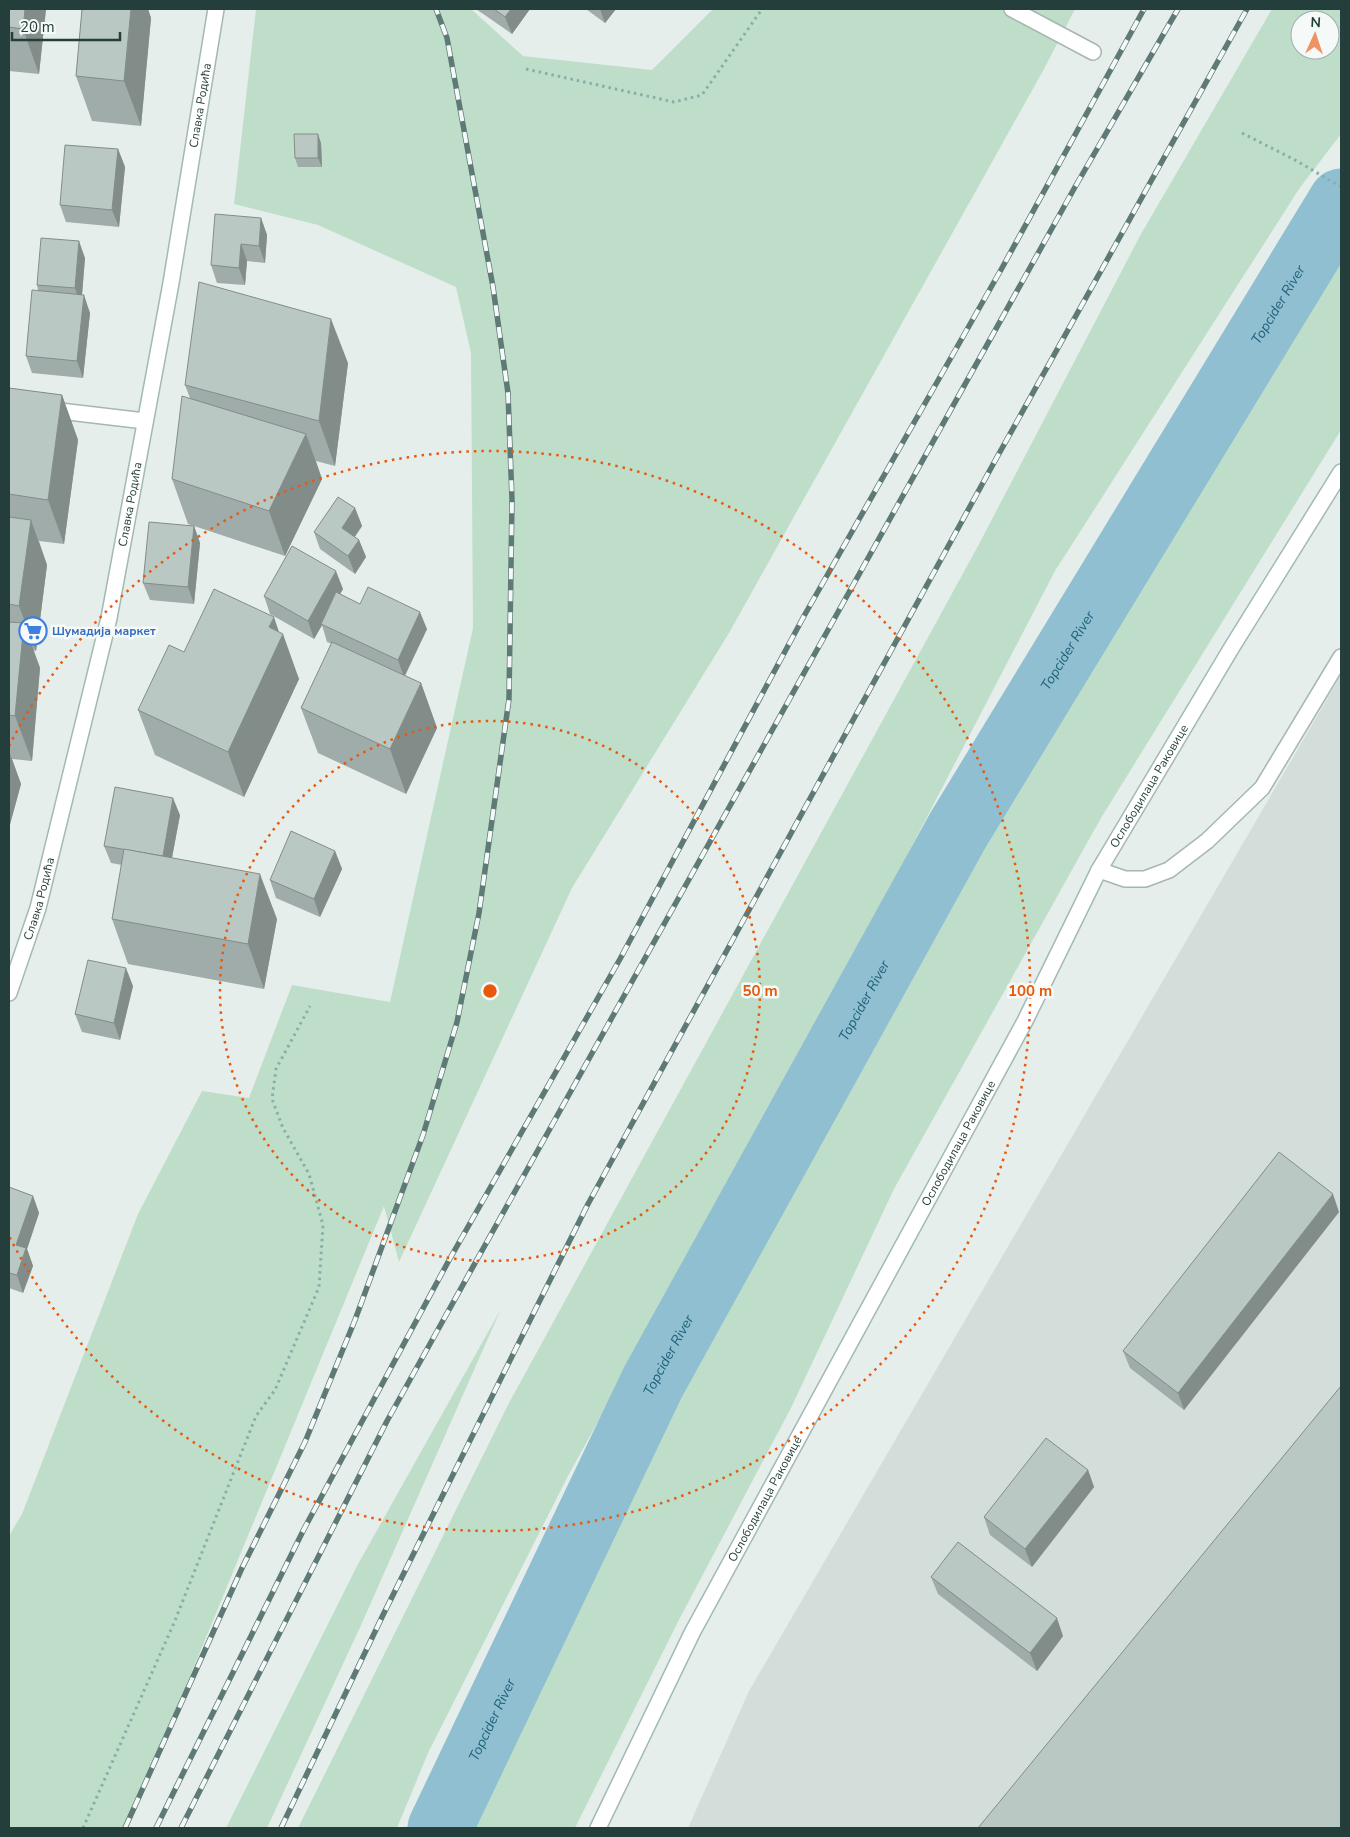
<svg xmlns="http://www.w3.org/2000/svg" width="1350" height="1837" font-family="'Nunito Sans',sans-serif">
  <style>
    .built { fill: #d3ddda }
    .green { fill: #bfdeca; fill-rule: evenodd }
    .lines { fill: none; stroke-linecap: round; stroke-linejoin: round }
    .river { stroke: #8fbfd0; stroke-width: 65 }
    .lane-casing { stroke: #a7b6b3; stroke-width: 18 }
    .street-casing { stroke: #a7b6b3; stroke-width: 18 }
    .secondary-casing { stroke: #a3b9b4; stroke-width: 18 }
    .path { stroke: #86b0a7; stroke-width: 3; stroke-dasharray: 2.5 4; stroke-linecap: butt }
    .lane { stroke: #fff; stroke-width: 15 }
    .street { stroke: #fff; stroke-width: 15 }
    .secondary { stroke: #fff; stroke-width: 15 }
    .rail-casing { stroke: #5f7a76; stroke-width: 5.5 }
    .rail { stroke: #f5faf8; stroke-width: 4; stroke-dasharray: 11; stroke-linecap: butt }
    .wall { fill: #a0aca9 }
    .shaded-wall { fill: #828c89 }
    .building { fill: #bac8c4; stroke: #828c89 }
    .ring { fill: none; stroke: #e8590c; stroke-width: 2.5; stroke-dasharray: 2.5 5 }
    .labels { text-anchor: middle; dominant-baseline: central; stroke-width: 5; stroke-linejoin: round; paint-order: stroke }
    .street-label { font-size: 12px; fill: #243f3b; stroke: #f5faf8 }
    .shop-label { font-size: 12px; font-weight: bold; fill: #366cbe; stroke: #f5faf8; text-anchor: start }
    .water-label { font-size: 14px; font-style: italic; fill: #20617a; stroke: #f5faf8 }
    .centre { fill: #e8590c; stroke: #f5faf8; stroke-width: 2.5 }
    .ring-label { font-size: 15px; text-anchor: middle; font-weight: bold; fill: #e8590c; stroke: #f5faf8; stroke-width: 5; stroke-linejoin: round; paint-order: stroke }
  </style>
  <rect width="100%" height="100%" fill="#e5eeeb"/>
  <path class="built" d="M1341 675V1828H688L749 1691Z"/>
  <g class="green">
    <path d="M256 9H471L523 56 652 70 713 9H1075L1044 69 729 633 572 888 399 1262 384 1206 160 1749 124 1828H9V1536L22 1514 138 1214 202 1091 249 1098 292 985 390 1002 473 628 471 353 456 287 318 225 234 204Z"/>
    <path d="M1272 9H1341V134L1299 189 1055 571 864 938 568 1476 428 1753 397 1828H298L509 1403 978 546 1141 234ZM1300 20H1330V50H1300Z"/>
    <path d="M1341 201V430L1101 818 894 1189 791 1408 681 1616 575 1828H440L553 1590 742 1221 1035 703Z"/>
    <path d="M501 1309 362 1623 267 1828H226L357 1566Z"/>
  </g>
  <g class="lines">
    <path class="river" id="s1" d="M440 1828 653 1382 958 830 1341 201"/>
    <g class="lane-casing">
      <path id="lane" d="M1099 870 1125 879H1145L1169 870 1207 841 1262 788 1341 657"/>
    </g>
    <g class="street-casing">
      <g id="street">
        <path d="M1012 9 1093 52"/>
        <path d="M9 405 145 421"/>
      </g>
    </g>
    <g class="secondary-casing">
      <g id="secondary">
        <path id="s2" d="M9 993 38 908 109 618 171 283 216 9"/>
        <path id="s3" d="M598 1828 692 1633 1025 1021 1099 870 1232 647 1341 472"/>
      </g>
    </g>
    <g class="path">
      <path d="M526 69 674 102 702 95 762 9"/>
      <path d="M1242 133 1297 161 1341 187"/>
      <path d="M83 1828 174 1623 256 1416 275 1390 319 1287 323 1225 309 1174 283 1128 272 1099 276 1069 310 1006"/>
    </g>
    <use href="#lane" class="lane"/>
    <use href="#street" class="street"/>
    <use href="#secondary" class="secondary"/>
    <g class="rail-casing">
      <g id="rail">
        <path d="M125 1828 242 1568 305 1442 355 1320 423 1135 457 1022 479 913 509 699 512 500 508 393 493 287 447 38 436 9"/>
        <path d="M156 1828 304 1529 448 1262 620 959 804 616 1002 268 1144 9"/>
        <path d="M181 1828 387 1421 1075 187 1178 9"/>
        <path d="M281 1828 383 1615 588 1204 996 459 1247 9"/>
      </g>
    </g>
    <use href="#rail" class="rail"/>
  </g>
  <g class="wall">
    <path d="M9 9H46L39 74 9 71Z"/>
    <path d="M82 9H148L151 18 141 126 92 121 76 76Z"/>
    <path d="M476 9H530L512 34Z"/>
    <path d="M586 9H616L605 23Z"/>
    <path d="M321 143 322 167H298L295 158Z"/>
    <path d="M118 149 125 167 119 227 66 222 60 205Z"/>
    <path d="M261 218 267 235 265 263 247 261 245 285 217 283 211 265Z"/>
    <path d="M85 258 82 295 90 313 83 378 32 373 26 356 38 290 37 285Z"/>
    <path d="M348 363 335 466 316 461 322 479 285 556 188 524 172 479 190 398 185 385Z"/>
    <path d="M9 388 62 395 78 440 64 544 39 541 47 565 36 651 33 650 40 668 32 761 12 759 21 784 9 828Z"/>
    <path d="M355 508 362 526 355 537 359 540 366 557 355 574 320 549 314 532Z"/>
    <path d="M194 526 200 543 194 604 150 600 143 583Z"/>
    <path d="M343 589 340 594 360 604 427 629 405 676 421 683 437 728 406 794 318 753 301 708 332 644 327 642 322 625 314 639 270 614 264 596Z"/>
    <path d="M279 632 299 679 244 797 155 755 138 710 184 652Z"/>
    <path d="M180 815 172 858 277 919 264 989 128 964 112 919 122 865 111 863 104 846Z"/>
    <path d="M335 851 342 869 320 917 276 898 270 880Z"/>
    <path d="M133 986 120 1040 82 1032 75 1014Z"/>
    <path d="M9 1187 33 1196 39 1213 27 1249 33 1266 23 1293 9 1288Z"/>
    <path d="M1339 1212 1184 1410 1130 1368 1123 1351Z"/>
    <path d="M1088 1470 1094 1487 1032 1567 990 1535 984 1517Z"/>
    <path d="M931 1577 1063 1636 1037 1671 938 1594Z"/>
  </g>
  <g class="shaded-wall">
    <path d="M25 9H46L39 74 23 29Z"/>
    <path d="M131 9H148L151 18 141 126 124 81Z"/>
    <path d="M511 9H530L512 34 505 17Z"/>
    <path d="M600 9H616L605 23Z"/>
    <path d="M318 134 321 143 322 167 318 158Z"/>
    <path d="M118 149 125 167 119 227 112 210Z"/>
    <path d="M261 218 267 235 265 263 259 246Z"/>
    <path d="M79 241 85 258 81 306 75 288Z"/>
    <path d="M241 244 247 261 245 285 239 268Z"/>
    <path d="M84 295 90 313 83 378 77 361Z"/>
    <path d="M331 319 348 363 335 466 319 421Z"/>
    <path d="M62 395 78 440 64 544 48 500Z"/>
    <path d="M306 434 322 479 285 556 269 511Z"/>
    <path d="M355 508 362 526 348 546 342 528Z"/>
    <path d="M31 520 47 565 36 651 19 606Z"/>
    <path d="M194 526 200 543 194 604 188 587Z"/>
    <path d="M359 540 366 557 355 574 348 556Z"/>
    <path d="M336 571 343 589 314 639 308 621Z"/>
    <path d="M420 612 427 629 404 677 398 660Z"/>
    <path d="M274 617 281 638 283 634 299 679 244 797 228 752 269 627Z"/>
    <path d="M24 623 40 668 32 761 15 716Z"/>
    <path d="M421 683 437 728 406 794 390 749Z"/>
    <path d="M9 751 21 784 9 828Z"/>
    <path d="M173 798 180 815 169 873 163 856Z"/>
    <path d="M335 851 342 869 320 917 314 899Z"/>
    <path d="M260 874 277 919 264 989 248 944Z"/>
    <path d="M126 968 133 986 120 1040 114 1023Z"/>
    <path d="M1333 1194 1339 1212 1184 1410 1178 1393Z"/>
    <path d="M33 1196 39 1213 27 1249 33 1266 23 1293 17 1275 16 1245Z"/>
    <path d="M1088 1470 1094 1487 1032 1567 1025 1549Z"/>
    <path d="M1057 1618 1063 1636 1037 1671 1030 1653Z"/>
  </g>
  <g class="building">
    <path d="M9 9H25L23 29 9 27Z"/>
    <path d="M82 9H131L124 81 76 76Z"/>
    <path d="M494 9H511L505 17Z"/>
    <path d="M294 134H318V158H295Z"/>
    <path d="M65 145 118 149 112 210 60 205Z"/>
    <path d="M215 214 261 218 259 246 241 244 239 268 211 265Z"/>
    <path d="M41 238 79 241 75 288 37 285Z"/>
    <path d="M199 282 331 319 319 421 185 385Z"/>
    <path d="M32 290 84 295 77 361 26 356Z"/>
    <path d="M9 388 62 395 48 500 9 494Z"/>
    <path d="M182 396 306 434 269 511 172 479Z"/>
    <path d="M338 497 355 508 342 528 359 540 348 556 314 532Z"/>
    <path d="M9 517 31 520 19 606 9 604Z"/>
    <path d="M149 522 194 526 188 587 143 583Z"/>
    <path d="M292 546 336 571 308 621 264 596Z"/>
    <path d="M368 587 420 612 398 660 321 624 336 592 360 604Z"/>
    <path d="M214 589 274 617 269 627 283 634 228 752 138 710 169 645 184 652Z"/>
    <path d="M9 622 24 623 15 716 9 715Z"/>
    <path d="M332 642 421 683 390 749 301 708Z"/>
    <path d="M115 787 173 798 163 856 104 846Z"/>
    <path d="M291 831 335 851 314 899 270 880Z"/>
    <path d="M124 849 260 874 248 944 112 919Z"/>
    <path d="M88 960 126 968 114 1023 75 1014Z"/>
    <path d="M1279 1152 1333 1194 1178 1393 1123 1351Z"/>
    <path d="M9 1187 33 1196 16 1245 26 1248 17 1275 9 1273Z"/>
    <path d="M1341 1386V1828H978Z"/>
    <path d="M1046 1438 1088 1470 1025 1549 984 1517Z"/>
    <path d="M958 1542 1057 1618 1030 1653 931 1577Z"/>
  </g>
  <g class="ring">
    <circle cx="490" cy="991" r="270"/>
    <path d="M9 746A540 540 0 1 1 9 1236"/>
  </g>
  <defs>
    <g id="supermarket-ring" transform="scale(1.4375)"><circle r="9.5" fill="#f5faf8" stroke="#3f7fe0" stroke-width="1.5"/><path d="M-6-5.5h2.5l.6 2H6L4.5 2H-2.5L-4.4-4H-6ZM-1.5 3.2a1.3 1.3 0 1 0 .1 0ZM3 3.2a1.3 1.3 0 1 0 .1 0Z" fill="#3f7fe0"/></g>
  </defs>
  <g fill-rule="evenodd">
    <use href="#supermarket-ring" x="33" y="631"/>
  </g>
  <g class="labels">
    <g class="street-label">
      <text stroke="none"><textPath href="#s2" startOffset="909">Славка Родића</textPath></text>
      <text stroke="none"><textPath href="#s2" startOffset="504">Славка Родића</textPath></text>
      <text stroke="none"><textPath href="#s3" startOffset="1179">Ослободилаца Раковице</textPath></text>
      <text stroke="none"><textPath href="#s2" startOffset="99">Славка Родића</textPath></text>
      <text stroke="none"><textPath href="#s3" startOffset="774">Ослободилаца Раковице</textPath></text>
      <text stroke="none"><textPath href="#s3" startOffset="369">Ослободилаца Раковице</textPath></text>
    </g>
    <g class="shop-label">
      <text x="52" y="631">Шумадија маркет</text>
    </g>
    <g class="water-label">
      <text stroke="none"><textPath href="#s1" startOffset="1740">Topcider River</textPath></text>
      <text stroke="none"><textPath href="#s1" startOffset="1335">Topcider River</textPath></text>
      <text stroke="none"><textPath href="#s1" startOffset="930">Topcider River</textPath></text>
      <text stroke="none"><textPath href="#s1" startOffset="525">Topcider River</textPath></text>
      <text stroke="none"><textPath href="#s1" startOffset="120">Topcider River</textPath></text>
    </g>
  </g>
  <circle cx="490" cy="991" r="8" class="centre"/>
  <g class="ring-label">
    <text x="760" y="996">50 m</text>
    <text x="1030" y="996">100 m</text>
  </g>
  <rect width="1350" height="1837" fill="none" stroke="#243f3b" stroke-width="20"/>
  <g transform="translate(1315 35) rotate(3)"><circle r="24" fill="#f5faf8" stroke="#a1afac"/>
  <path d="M0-4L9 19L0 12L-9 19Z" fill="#ee9363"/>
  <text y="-8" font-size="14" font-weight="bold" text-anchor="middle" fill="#243f3b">N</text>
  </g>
  <path d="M12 32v8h108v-8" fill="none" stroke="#243f3b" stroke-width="2.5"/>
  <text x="20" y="32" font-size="15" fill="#243f3b" stroke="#f5faf8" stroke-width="4" paint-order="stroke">20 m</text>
</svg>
